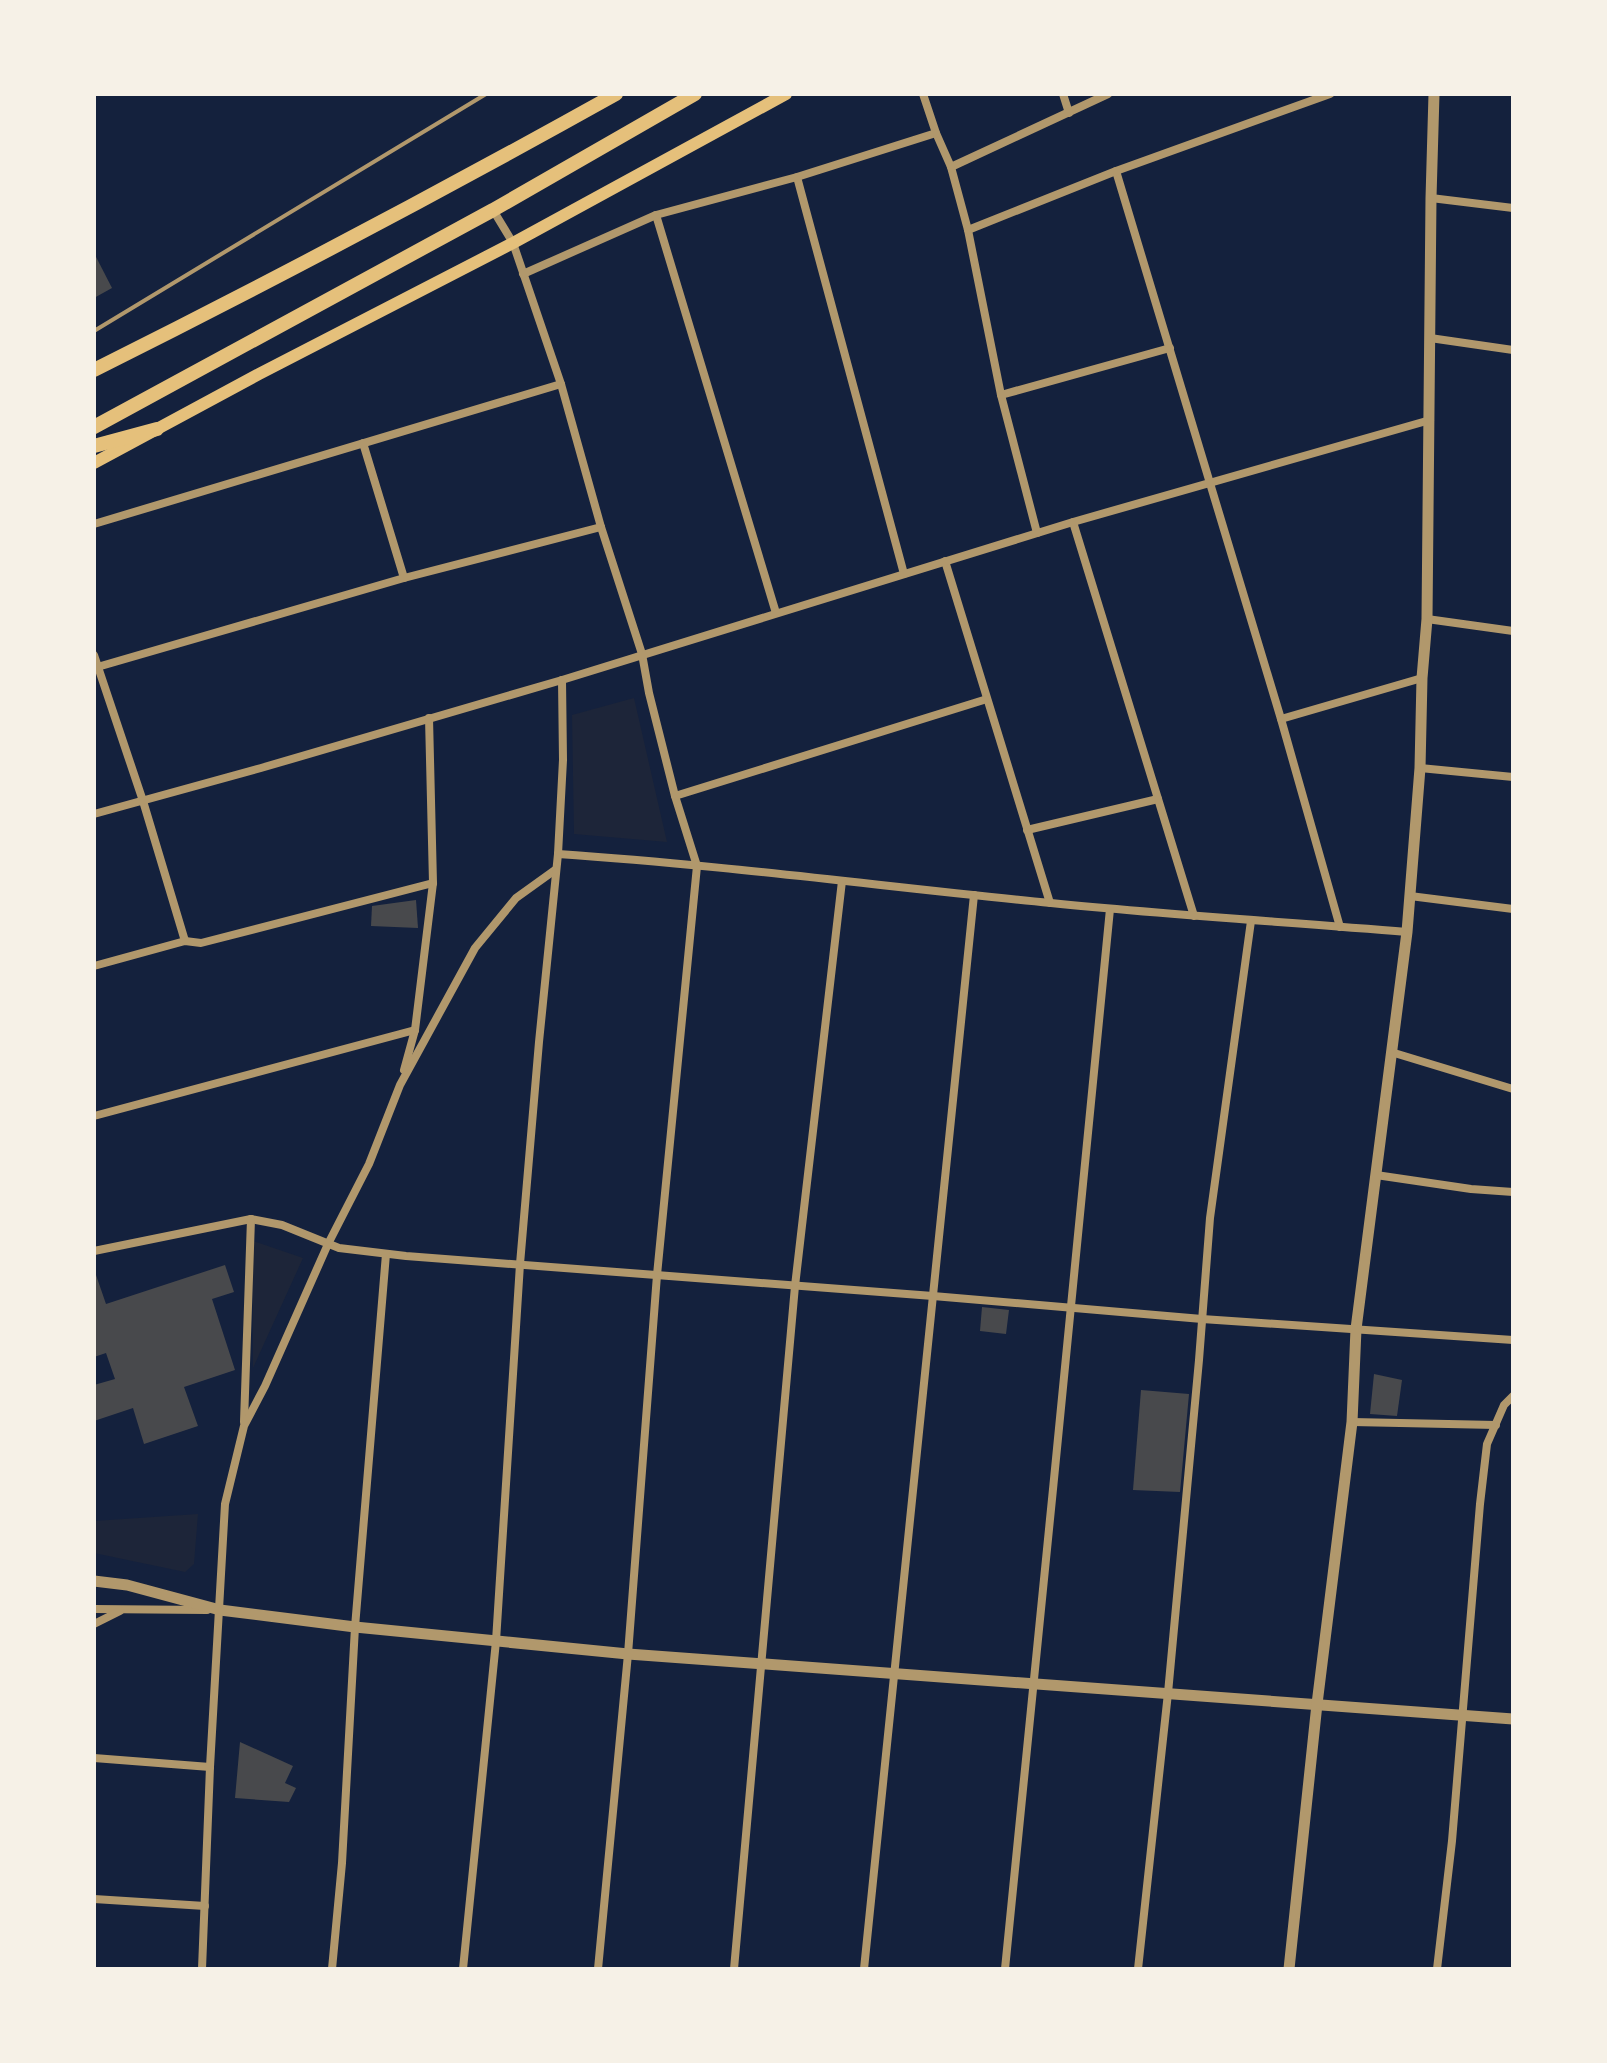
<svg xmlns="http://www.w3.org/2000/svg" width="1607" height="2063" font-family="'DM Sans',sans-serif">
  <style>
    .green { fill: #1d2539 }
    .building { fill: #48494c }
    .lines { fill: none; stroke-linecap: round; stroke-linejoin: round }
    .service { stroke: #b1986c; stroke-width: 4 }
    .minor { stroke: #b1986c; stroke-width: 8 }
    .tertiary { stroke: #b1986c; stroke-width: 11 }
    .secondary { stroke: #e5c07b; stroke-width: 12 }
    .trunk { stroke: #e5c07b; stroke-width: 14 }
  </style>
  <rect width="100%" height="100%" fill="#14213d"/>
  <g class="green">
    <path d="M634 698 667 842 574 834 572 715Z"/>
    <path d="M253 1241 303 1258 253 1368Z"/>
    <path d="M198 1514 194 1564 185 1572 94 1553V1521Z"/>
  </g>
  <g class="building">
    <path d="M94 253 112 288 94 298Z"/>
    <path d="M416 900 418 928 371 926 372 906Z"/>
    <path d="M225 1265 234 1292 212 1299 235 1370 184 1387 198 1426 144 1444 133 1408 94 1421V1385L115 1379 106 1353 94 1357V1276L96 1275 106 1304Z"/>
    <path d="M982 1307 1009 1310 1006 1334 980 1331Z"/>
    <path d="M1374 1374 1402 1380 1397 1416 1370 1414Z"/>
    <path d="M1141 1390 1189 1394 1180 1492 1133 1490Z"/>
    <path d="M240 1742 293 1766 285 1783 296 1788 289 1802 235 1798Z"/>
  </g>
  <g class="lines">
    <path class="service" d="M94 331 486 94"/>
    <g class="minor">
      <path d="M923 94 936 133 951 167 968 230 1001 395 1037 533"/>
      <path d="M1063 94 1069 113"/>
      <path d="M951 167 1108 94"/>
      <path d="M1116 171 1281 719 1340 927"/>
      <path d="M797 177 904 574"/>
      <path d="M1431 198 1513 208"/>
      <path d="M493 210 513 243 561 384 601 527 642 654 649 693 675 796 697 866 657 1275 628 1654 598 1969"/>
      <path d="M656 215 776 613"/>
      <path d="M968 230 1116 171 1330 94"/>
      <path d="M523 274 656 215 797 177 936 133"/>
      <path d="M1430 338 1513 350"/>
      <path d="M1001 395 1170 348"/>
      <path d="M363 443 404 578"/>
      <path d="M1073 522 1194 916"/>
      <path d="M94 524 561 384"/>
      <path d="M945 561 1050 903"/>
      <path d="M1427 619 1513 631"/>
      <path d="M94 655 143 801 185 941"/>
      <path d="M94 668 404 578 601 527"/>
      <path d="M1281 719 1422 678"/>
      <path d="M1420 768 1513 777"/>
      <path d="M675 796 987 699"/>
      <path d="M94 814 261 768 562 680 1073 522 1430 420"/>
      <path d="M1027 830 1158 799"/>
      <path d="M558 854C723 865 887 887 1051 903 1169 915 1288 922 1407 932"/>
      <path d="M1410 896 1513 909"/>
      <path d="M94 966 185 941 201 943 433 883"/>
      <path d="M1391 1052 1513 1089"/>
      <path d="M404 1070 415 1030 433 883 429 718"/>
      <path d="M94 1116 415 1030"/>
      <path d="M1376 1175 1471 1189 1513 1192"/>
      <path d="M94 1251 251 1219 282 1225 339 1248 406 1256 933 1296 1202 1319 1513 1340"/>
      <path d="M244 1422 251 1219"/>
      <path d="M1352 1422 1496 1425"/>
      <path d="M94 1609 207 1610"/>
      <path d="M94 1624 120 1611"/>
      <path d="M94 1758 210 1767"/>
      <path d="M94 1899 205 1906"/>
      <path d="M202 1969 210 1767 225 1504 244 1426 265 1386 328 1244 369 1164 400 1085 475 948 516 898 555 870"/>
      <path d="M332 1969 342 1863 355 1627 386 1254"/>
      <path d="M463 1969 496 1641 520 1264 539 1042 558 854 563 760 562 680"/>
      <path d="M734 1969 795 1286 842 881"/>
      <path d="M864 1969 974 895"/>
      <path d="M1005 1969C1042 1616 1074 1262 1110 909"/>
      <path d="M1138 1969 1168 1693 1199 1360 1210 1218 1251 921"/>
      <path d="M1437 1969 1452 1841 1480 1504 1487 1444 1504 1405 1513 1396"/>
    </g>
    <g class="tertiary">
      <path d="M94 1581 127 1585 220 1610 355 1627 628 1654 1513 1719"/>
      <path d="M1289 1969 1317 1704 1352 1422 1356 1329 1407 932 1420 768 1422 678 1427 619 1431 198 1434 94"/>
    </g>
    <path class="secondary" d="M94 463 259 374 513 243 786 94"/>
    <g class="trunk">
      <path d="M94 370C270 282 444 190 616 94"/>
      <path d="M94 427 493 210 695 94"/>
      <path d="M94 446 157 429"/>
    </g>
  </g>
  <rect width="1607" height="2063" fill="none" stroke="#f6f1e7" stroke-width="192"/>
</svg>
